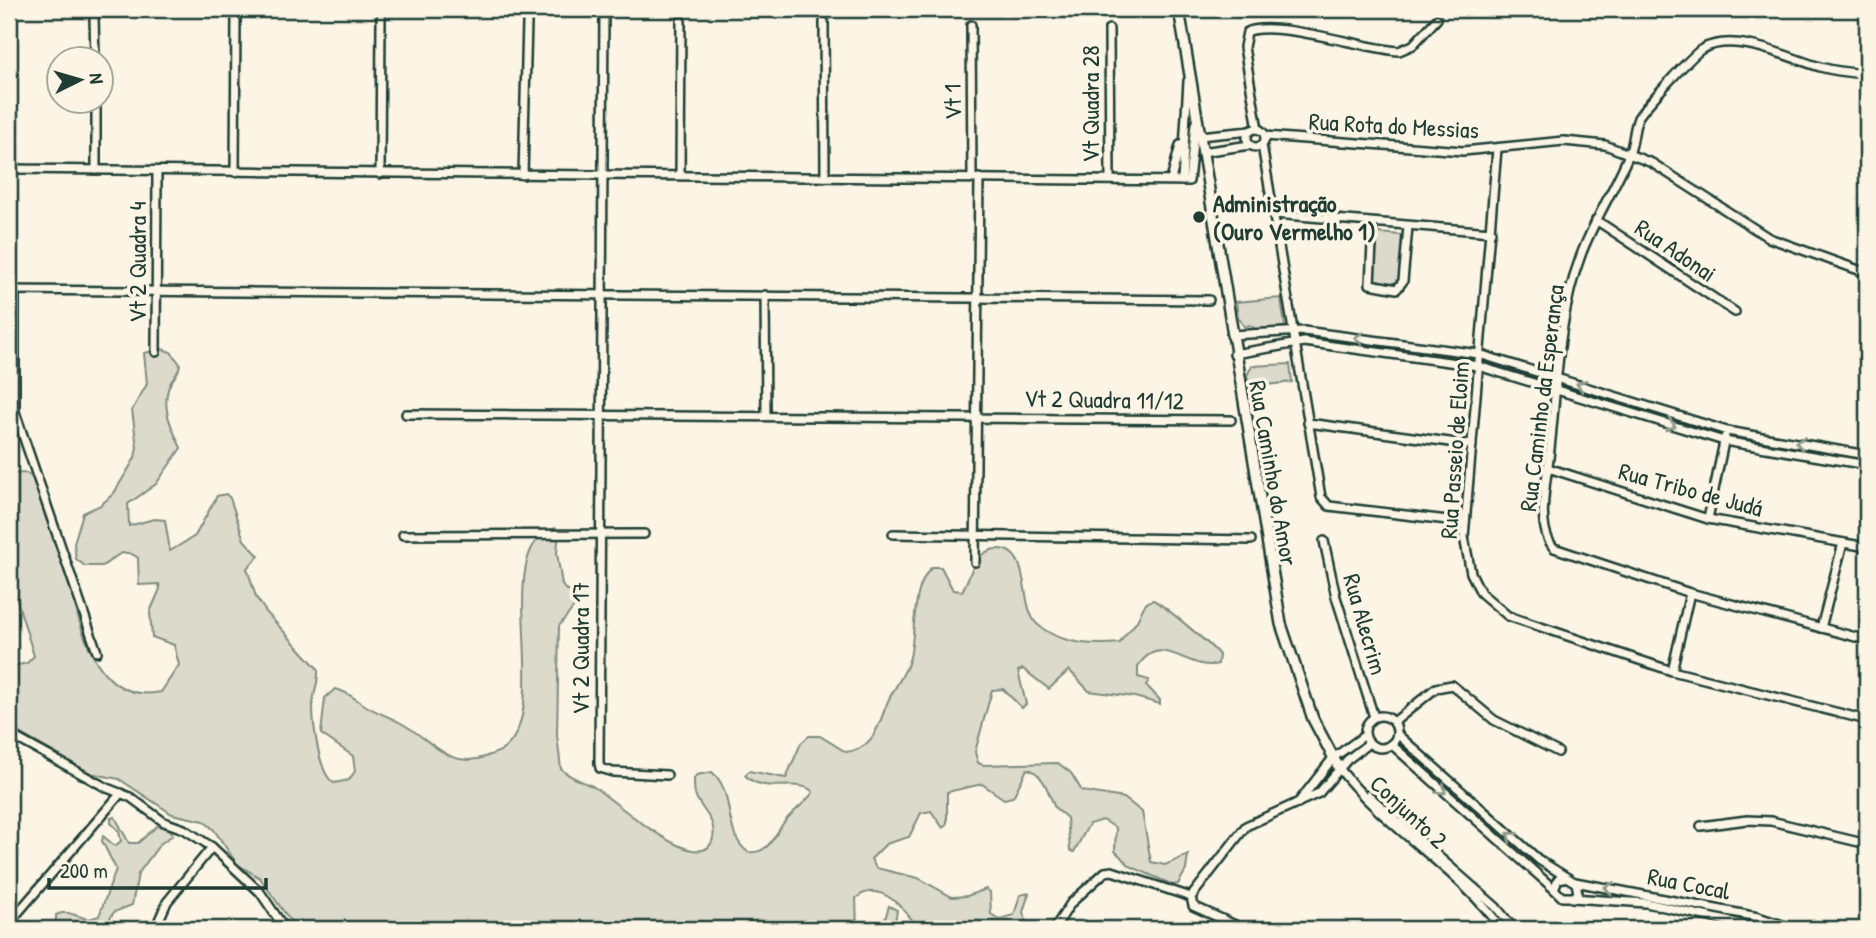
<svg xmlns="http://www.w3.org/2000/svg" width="1876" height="938" font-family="'Patrick Hand',sans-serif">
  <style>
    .green { fill: #dcdacc; stroke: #7e8c80; stroke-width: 2 }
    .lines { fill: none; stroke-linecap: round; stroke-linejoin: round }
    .minor-casing { stroke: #1f3d34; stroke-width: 12 }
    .tertiary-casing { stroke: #1f3d34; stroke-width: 14 }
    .minor { stroke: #fcf5e5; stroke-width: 7 }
    .tertiary { stroke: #fcf5e5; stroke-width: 9 }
    .oneway { stroke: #8e998c }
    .poi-dot { fill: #1f3d34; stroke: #fcf5e5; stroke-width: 2.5 }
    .labels { text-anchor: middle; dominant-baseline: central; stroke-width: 7; stroke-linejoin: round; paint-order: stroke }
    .street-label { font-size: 24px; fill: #1f3d34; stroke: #fcf5e5 }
    .poi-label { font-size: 24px; font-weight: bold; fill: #1f3d34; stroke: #fcf5e5; text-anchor: start }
  </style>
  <rect width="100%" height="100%" fill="#fcf5e5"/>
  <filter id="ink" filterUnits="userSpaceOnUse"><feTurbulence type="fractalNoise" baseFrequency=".0143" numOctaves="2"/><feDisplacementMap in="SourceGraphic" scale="14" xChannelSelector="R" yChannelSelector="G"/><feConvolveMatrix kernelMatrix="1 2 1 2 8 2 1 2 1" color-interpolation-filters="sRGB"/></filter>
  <g filter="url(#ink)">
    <g class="green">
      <path d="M1377 233 1402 235 1399 286H1374Z"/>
      <path d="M1281 298 1285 327 1259 331 1249 325 1245 328 1238 317 1236 302Z"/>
      <path d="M162 349 171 352 180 364C179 374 174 376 170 384 160 407 172 428 181 448L156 484 128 504 129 526 154 519 165 520 170 551 195 536 217 496 226 494 230 498 244 540 259 556 247 568 256 597 266 612 318 669C319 683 313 693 313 706 313 724 319 775 334 783L349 780 355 771 353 756 321 734 325 698 335 689C346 691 354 698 363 704 376 713 392 717 406 726 433 742 450 769 485 757 491 754 499 753 505 748 555 706 488 545 556 528L559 532 557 553 562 585 565 589 582 597 559 626 557 735 561 769C570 778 582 781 594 787 610 797 703 882 713 838 717 819 700 810 695 794 694 790 694 783 694 778L697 775 712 772C736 792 722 833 748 852 769 855 774 835 785 821 793 811 805 804 813 792 801 777 763 796 745 775L749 771 786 778 801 743 809 736H820L846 752C873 749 878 727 886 706 892 689 906 675 910 657 916 631 911 587 932 567H941L953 590 962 591C969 580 972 563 983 554 987 551 993 549 998 549 1033 549 1018 608 1038 625 1061 644 1092 646 1120 643 1124 634 1127 634 1133 626 1142 618 1140 603 1153 600 1160 602 1215 648 1219 655L1218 664C1187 672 1162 630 1138 666V677L1149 680 1146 685 1160 700V704L1135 697 1089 691 1069 670 1049 689 1023 669 1018 671 1026 704 1022 708 1003 689 992 690 975 752 978 763 984 765 1058 763 1071 773 1082 791 1124 798 1142 812 1151 862 1165 865 1188 855 1186 870 1178 884 1173 885 1130 866 1115 851 1116 828 1103 820 1089 824 1074 852 1070 850 1067 818C1063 814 1056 810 1054 806 1049 793 1042 771 1027 769L1013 797 1004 799 982 784 947 792V823L943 828 931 811 921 813 909 837 886 844 871 859 876 868 918 878 952 897 967 896 986 889 990 892 991 914 999 919 1014 915 1020 895 1029 893 1023 912 1028 929H919C906 911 881 878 856 898L857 929H296L260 878 237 864 214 830 204 821 172 814 119 779 90 773 9 727V667L27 663 34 656 16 597 9 590V474L26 473C39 478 41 503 45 515 49 529 57 541 61 555 78 605 86 707 161 692L179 665 174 645 152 637 150 612 160 589 159 584 139 585 138 558C122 545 115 559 102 566H85L76 559 74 543 83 513 101 505 114 493 135 458 137 447 132 410 147 384 144 353Z"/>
      <path d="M1290 364 1292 382 1249 387 1247 375 1252 366Z"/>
      <path d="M115 817 129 843H138L157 826 170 829 173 835 160 844 138 874 132 905 114 912 103 929H56V915C69 909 76 917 89 919L99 916 116 869 102 841 103 836 115 846 121 841 119 831 111 823V818Z"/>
      <path d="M889 906 897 910 894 929H882Z"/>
    </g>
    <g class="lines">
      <g class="minor-casing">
        <g id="minor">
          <path d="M604 9 599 763 600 768 613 772 667 775"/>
          <path d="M94 16 95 60"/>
          <path d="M824 22 825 177"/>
          <path d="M971 25 972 178"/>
          <path d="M1109 29 1110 178"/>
          <path d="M1867 74C1851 73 1835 71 1820 67 1786 57 1736 31 1702 49 1694 53 1642 110 1638 118 1633 130 1634 143 1629 154 1615 189 1594 220 1581 255 1558 316 1557 385 1550 449 1548 476 1534 526 1554 548L1690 593 1867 640"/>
          <path d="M96 102V170"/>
          <path d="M1258 129 1244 47 1247 32C1273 19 1366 49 1399 51L1413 45 1437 19"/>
          <circle cx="1256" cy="138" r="9"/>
          <path d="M1199 136 1250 131"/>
          <path d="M1265 136 1463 151 1564 141 1605 145 1652 163 1769 238 1867 273"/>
          <path d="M1262 145 1321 497 1329 506 1465 522"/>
          <path d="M1497 149 1464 537 1471 573 1481 593 1508 616 1672 671 1867 720"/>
          <path d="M1202 152 1250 145"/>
          <path d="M9 169 1189 181 1195 124"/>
          <path d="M235 172 236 12"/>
          <path d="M380 174 381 18"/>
          <path d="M523 175 527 22"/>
          <path d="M680 175 681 21"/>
          <path d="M1171 180 1180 145"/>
          <path d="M1182 181 1188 81"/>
          <path d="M1274 214 1491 232"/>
          <path d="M1596 220 1735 312"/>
          <path d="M1373 224 1370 284 1397 289 1403 281 1408 227"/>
          <path d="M9 290 1209 300"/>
          <path d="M15 290V412L97 652"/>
          <path d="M765 295 766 415"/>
          <path d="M1231 335 1304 331 1479 354 1727 431 1867 455"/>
          <path d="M156 352 157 171"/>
          <path d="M1234 354 1304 342 1478 366 1724 441 1867 465"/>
          <path d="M406 414 1231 420"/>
          <path d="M1308 423 1472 445"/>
          <path d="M1548 468 1708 519 1867 547"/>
          <path d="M1708 519 1725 437"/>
          <path d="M893 534 1251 540"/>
          <path d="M403 535 644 534"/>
          <path d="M1324 541 1336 597 1374 717"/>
          <path d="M975 562 979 178"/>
          <path d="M1821 628 1843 543"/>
          <path d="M1672 671 1690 593"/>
          <circle cx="1381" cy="732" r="16"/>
          <path d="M1394 722 1436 688 1452 685 1494 720 1558 752"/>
          <path d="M9 734 107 788 130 797 164 822 184 829 212 847 260 892 285 929"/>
          <path d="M1397 734 1539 860 1576 883 1578 893 1574 897H1562L1554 889 1558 879 1564 878"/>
          <path d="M1391 744 1554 889"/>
          <path d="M1339 768C1386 829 1457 867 1502 929"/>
          <path d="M1368 795 1496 907 1514 929"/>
          <path d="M1298 803 1333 758 1365 735"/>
          <path d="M1701 826 1747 820 1771 821 1867 844"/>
          <path d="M1575 882 1758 917 1795 929"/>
          <path d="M1191 897 1246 826 1319 793 1347 760 1369 743"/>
          <path d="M1191 897 1193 906 1244 929"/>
          <path d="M1572 898 1646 903 1763 929"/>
          <path d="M9 923 121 793"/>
          <path d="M155 929 167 902 212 847"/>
          <path d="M1054 929 1071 903 1105 872 1112 871 1191 897"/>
        </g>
      </g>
      <g class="tertiary-casing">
        <path id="tertiary" d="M1179 9 1281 624 1313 719 1339 768"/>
      </g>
      <use href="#minor" class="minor"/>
      <use href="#tertiary" class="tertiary"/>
    </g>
    <defs><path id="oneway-chevron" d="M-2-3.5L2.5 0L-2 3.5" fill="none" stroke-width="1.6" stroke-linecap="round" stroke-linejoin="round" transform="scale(1.75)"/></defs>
    <g class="oneway">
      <use href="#oneway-chevron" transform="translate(1359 338) rotate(-173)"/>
      <use href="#oneway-chevron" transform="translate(1581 385) rotate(-162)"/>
      <use href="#oneway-chevron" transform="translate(1671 425) rotate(17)"/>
      <use href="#oneway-chevron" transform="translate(1800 443) rotate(-170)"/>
      <use href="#oneway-chevron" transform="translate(1442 790) rotate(41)"/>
      <use href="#oneway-chevron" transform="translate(1511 836) rotate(-139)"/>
      <use href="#oneway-chevron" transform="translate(1609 888) rotate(-170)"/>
    </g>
  </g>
  <circle class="poi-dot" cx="1199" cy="217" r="7"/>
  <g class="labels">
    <g class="street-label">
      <text transform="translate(952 102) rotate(-91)">Vt 1</text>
      <text transform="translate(1090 104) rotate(-90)">Vt Quadra 28</text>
      <text transform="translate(1394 125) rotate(3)">Rua Rota do Messias</text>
      <text transform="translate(1676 250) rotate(34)">Rua Adonai</text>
      <text transform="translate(137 262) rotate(-90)">Vt 2 Quadra 4</text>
      <text transform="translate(1541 398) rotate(-83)">Rua Caminho da Esperança</text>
      <text transform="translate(1104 399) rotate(1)">Vt 2 Quadra 11/12</text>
      <text transform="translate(1454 450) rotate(-86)">Rua Passeio de Eloim</text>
      <text transform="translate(1274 473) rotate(80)">Rua Caminho do Amor</text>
      <text transform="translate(1691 489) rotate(15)">Rua Tribo de Judá</text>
      <text transform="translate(1366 624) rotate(74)">Rua Alecrim</text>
      <text transform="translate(580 648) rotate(-90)">Vt 2 Quadra 17</text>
      <text transform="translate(1409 811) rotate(43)">Conjunto 2</text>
      <text transform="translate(1689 883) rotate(11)">Rua Cocal</text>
    </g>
    <g class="poi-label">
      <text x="1213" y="203">Administração<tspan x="1213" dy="28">(Ouro Vermelho 1)</tspan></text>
    </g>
  </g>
  <rect width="1876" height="938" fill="none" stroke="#fcf5e5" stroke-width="35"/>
  <rect x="18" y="18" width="1841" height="903" fill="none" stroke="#1f3d34" stroke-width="2.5" filter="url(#ink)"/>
  <g transform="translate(80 80) rotate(85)"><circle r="33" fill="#fcf5e5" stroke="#a4ab9e" stroke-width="2"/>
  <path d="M0-5L12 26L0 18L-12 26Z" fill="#1f3d34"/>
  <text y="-10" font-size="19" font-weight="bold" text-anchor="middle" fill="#1f3d34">N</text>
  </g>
  <path d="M49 878v10h217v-10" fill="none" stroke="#1f3d34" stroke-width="3.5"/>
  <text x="60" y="878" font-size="21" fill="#1f3d34" stroke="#fcf5e5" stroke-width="5" paint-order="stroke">200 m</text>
</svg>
